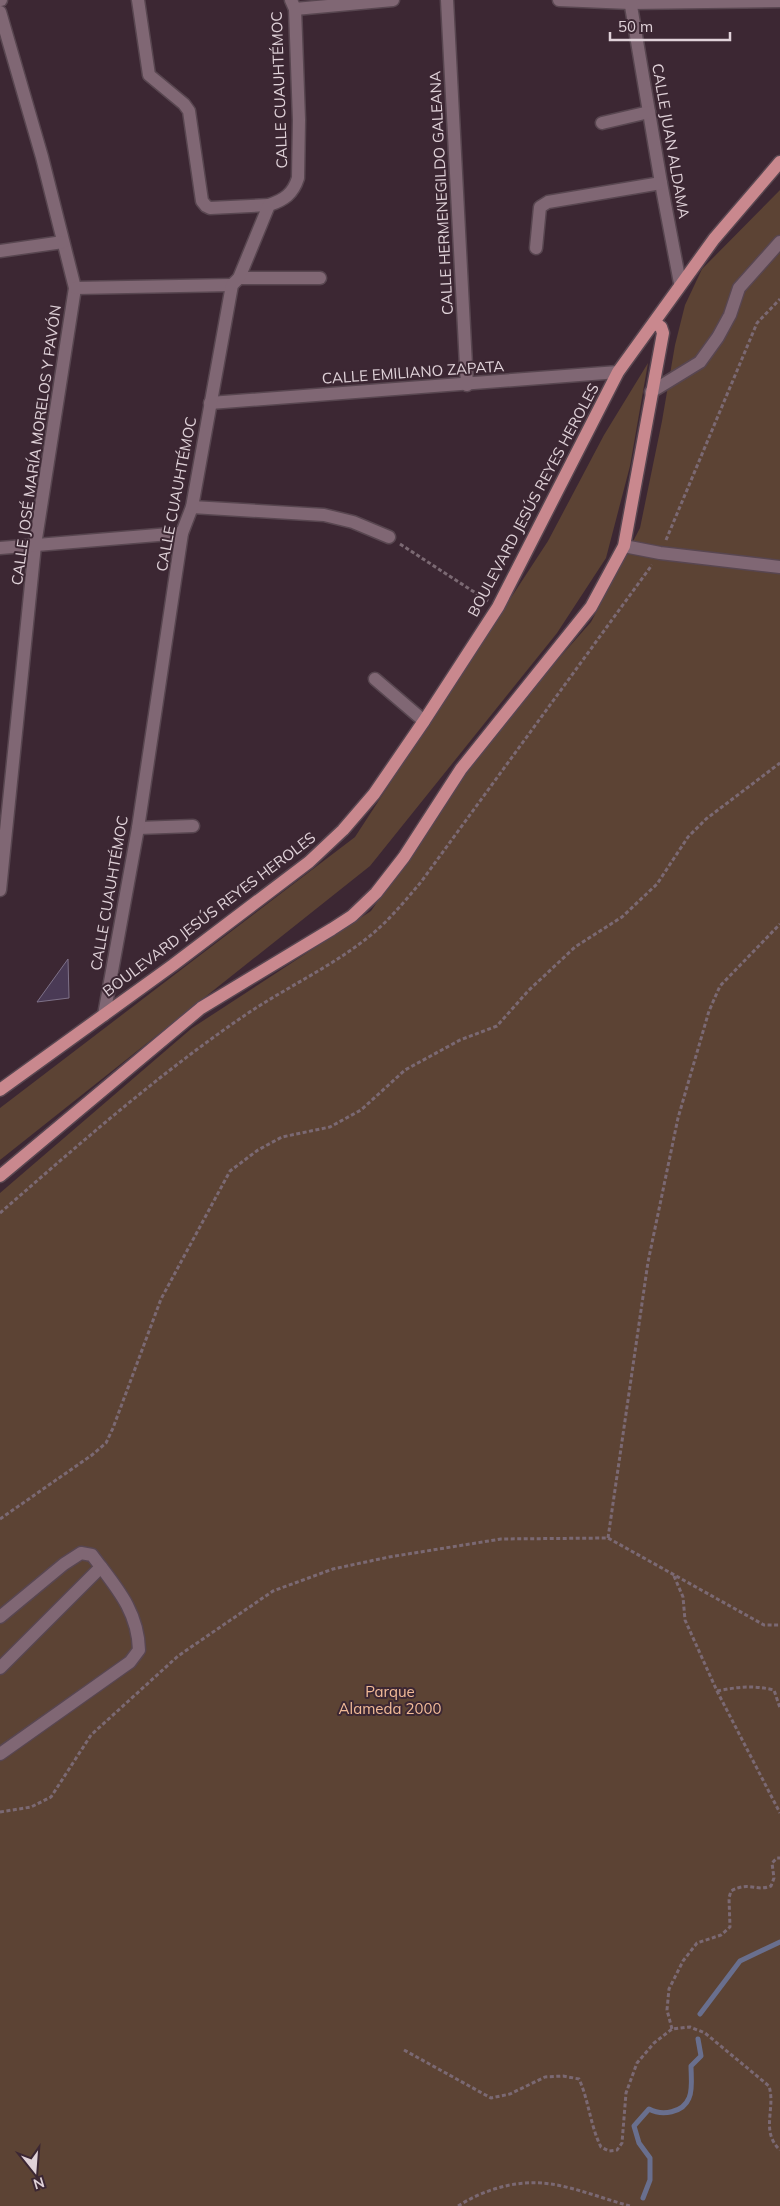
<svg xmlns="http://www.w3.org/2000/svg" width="780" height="2206" font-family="Mulish,sans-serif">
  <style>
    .green { fill: #5c4334 }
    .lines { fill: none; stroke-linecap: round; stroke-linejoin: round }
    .stream { stroke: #696f8e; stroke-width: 5 }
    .building { fill: #4a3a55; stroke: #7e7188 }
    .minor-casing { stroke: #584650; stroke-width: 15 }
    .major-casing { stroke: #584650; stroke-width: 15 }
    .path { stroke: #7b6973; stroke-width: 3; stroke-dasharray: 4 2.5; stroke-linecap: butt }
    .minor { stroke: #806774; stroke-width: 12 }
    .major { stroke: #c9888e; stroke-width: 12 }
    .labels { text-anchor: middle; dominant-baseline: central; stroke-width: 4; stroke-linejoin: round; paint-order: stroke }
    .street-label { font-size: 15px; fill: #e0d2d9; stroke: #3c2733 }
    .park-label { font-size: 15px; fill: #f2bb98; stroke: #3c2733 }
  </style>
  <rect width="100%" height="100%" fill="#3c2733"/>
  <g class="green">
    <path d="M780 190V2206H0V1193L192 1028 371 911 487 740 591 622 640 528 662 421 675 345 685 305 702 269Z"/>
    <path d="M648 363 630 466 606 558 557 633 370 866 0 1160V1108L355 837 548 541 604 435Z"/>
  </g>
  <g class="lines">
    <g class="stream">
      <path d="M700 2014 740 1961 780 1942"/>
      <path d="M643 2198 650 2180V2158L639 2143 634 2126 649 2109C662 2116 683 2113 689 2098 693 2090 691 2075 691 2066L701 2056 698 2039"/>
    </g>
  </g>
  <path class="building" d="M68 959 69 998 37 1002Z"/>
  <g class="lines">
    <g class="minor-casing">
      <g id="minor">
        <path d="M0 0H1"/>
        <path d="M138 0 149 75 184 104 189 111 202 201 206 206 210 208 269 205"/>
        <path d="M447 0 467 385"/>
        <path d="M559 0 630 3 780 1"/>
        <path d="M630 0 661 183 680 283"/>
        <path d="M295 9 393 0"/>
        <path d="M0 12 42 157 75 288 35 545 0 890"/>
        <path d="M602 123 649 112"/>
        <path d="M536 248 540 207 548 202 661 183"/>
        <path d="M0 251 63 242"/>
        <path d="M239 278H320"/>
        <path d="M75 288 232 285"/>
        <path d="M651 392 700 362 718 337 730 315 739 288 780 242"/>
        <path d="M210 403 618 372"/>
        <path d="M192 507 324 515 353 522 389 537"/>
        <path d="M624 546 660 553 780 567"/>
        <path d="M0 548 182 533"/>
        <path d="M375 679 424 721"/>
        <path d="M138 828 193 826"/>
        <path d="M104 1015 138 828 182 533 192 507 232 285 239 278 269 205C284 200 293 194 298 178L299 120 295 9 291 0"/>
        <path d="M0 1617 64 1564 81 1553 92 1555C115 1586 138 1610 139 1650L130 1662 0 1754"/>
        <path d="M0 1668 101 1567"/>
      </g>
    </g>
    <g class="major-casing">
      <g id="major">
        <path d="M0 1090 173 965 309 862 343 830 374 794 424 721 498 607 618 372 714 239 780 162"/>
        <path d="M0 1176 201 1008 332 929 352 916 376 893 404 857 461 769 591 607 624 546 663 333 661 327 654 323"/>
      </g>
    </g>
    <g class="path">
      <path d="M666 540 757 323 780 299"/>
      <path d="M400 544 488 601"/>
      <path d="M0 1213C77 1146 154 1078 238 1020 279 991 326 970 366 939 387 923 404 902 421 882L652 565"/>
      <path d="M0 1519 92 1455 106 1443 113 1428 161 1299 230 1171 258 1150 282 1137 330 1127 361 1110 405 1070 460 1040 497 1026 528 991 575 947 622 917 657 884 688 837 706 819 780 763"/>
      <path d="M608 1538 648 1262 678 1118 709 1011 720 986 780 924"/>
      <path d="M674 1576 683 1597 685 1620 717 1691 780 1813"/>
      <path d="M717 1691C737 1687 753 1685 774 1690L780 1708"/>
      <path d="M0 1812 31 1807 51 1797 91 1735 178 1656 273 1591 333 1569 389 1557 501 1539 608 1538 764 1625H780"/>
      <path d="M672 2029 667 2010 669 1989 683 1961 697 1943 721 1935 730 1927 729 1898 731 1891C749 1881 756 1892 771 1886L774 1878 772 1863 777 1858H780"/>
      <path d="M404 2050 491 2098 510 2094 545 2077 563 2076 579 2079C589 2101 590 2125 601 2147L609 2151 617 2150 622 2143 626 2093 637 2063 654 2043 672 2029 690 2027 705 2033 769 2086C776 2109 760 2131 780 2150"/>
      <path d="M458 2206C485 2189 518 2179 551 2184 577 2188 604 2199 630 2206"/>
    </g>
    <use href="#minor" class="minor"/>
    <use href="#major" class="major"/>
  </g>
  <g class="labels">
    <g class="street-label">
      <text transform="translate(279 90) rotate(-92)">CALLE CUAUHTÉMOC</text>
      <text transform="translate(671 141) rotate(80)">CALLE JUAN ALDAMA</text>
      <text transform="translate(441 193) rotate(-93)">CALLE HERMENEGILDO GALEANA</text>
      <text transform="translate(413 372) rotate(-4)">CALLE EMILIANO ZAPATA</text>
      <text transform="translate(36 445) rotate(-82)">CALLE JOSÉ MARÍA MORELOS Y PAVÓN</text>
      <text transform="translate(176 494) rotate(-79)">CALLE CUAUHTÉMOC</text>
      <text transform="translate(533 500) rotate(-62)">BOULEVARD JESÚS REYES HEROLES</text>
      <text transform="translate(109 893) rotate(-80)">CALLE CUAUHTÉMOC</text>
      <text transform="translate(209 914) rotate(-37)">BOULEVARD JESÚS REYES HEROLES</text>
    </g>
    <g class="park-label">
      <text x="390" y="1691">Parque<tspan x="390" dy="17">Alameda 2000</tspan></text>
    </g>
  </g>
  <g transform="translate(35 2171) rotate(163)" stroke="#3c2733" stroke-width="4" paint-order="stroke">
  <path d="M0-4L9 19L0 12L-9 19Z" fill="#e0d2d9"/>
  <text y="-8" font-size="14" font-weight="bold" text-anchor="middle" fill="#e0d2d9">N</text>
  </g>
  <path d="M610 32v8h120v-8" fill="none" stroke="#e0d2d9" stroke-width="2.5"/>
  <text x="618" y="32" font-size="15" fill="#e0d2d9" stroke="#3c2733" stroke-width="4" paint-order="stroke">50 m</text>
</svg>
